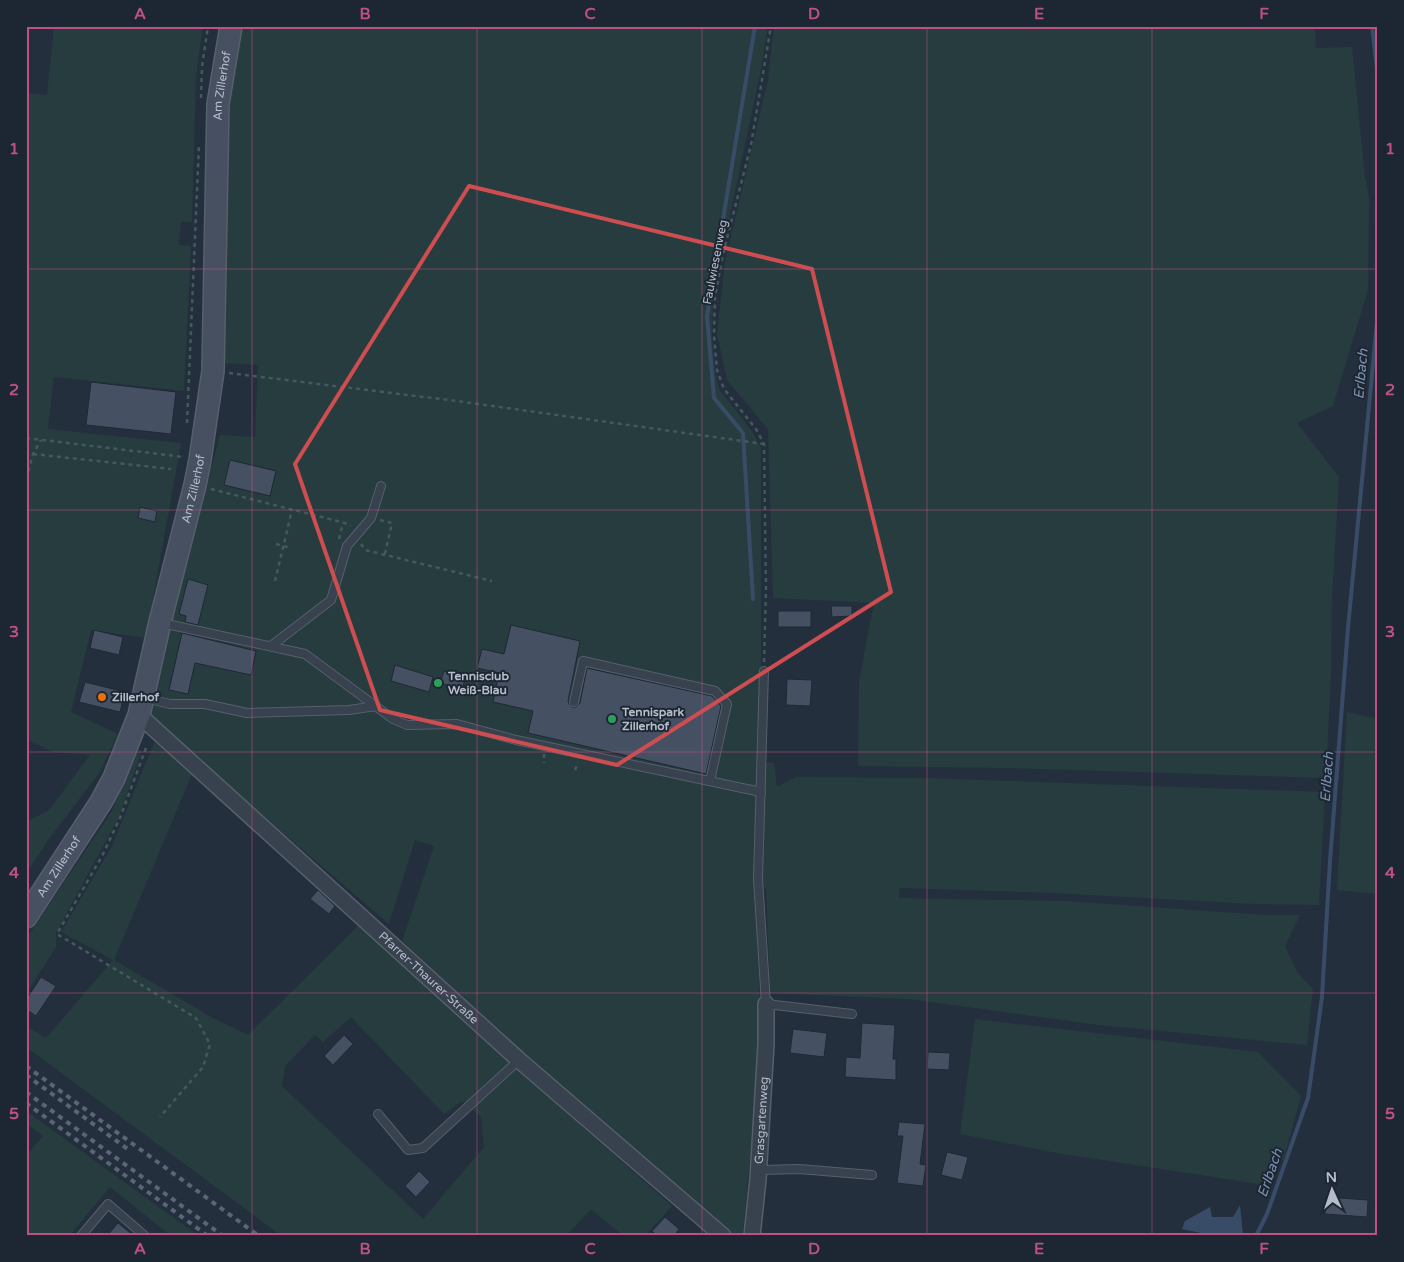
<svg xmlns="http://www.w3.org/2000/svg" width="1404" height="1262" font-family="'Varela Round',sans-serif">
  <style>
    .green { fill: #263c3f; fill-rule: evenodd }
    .water { fill: #394c67 }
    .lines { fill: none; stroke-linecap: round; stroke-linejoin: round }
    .stream { stroke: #394c67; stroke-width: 4 }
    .building { fill: #455162; stroke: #1f2835 }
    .lane-casing { stroke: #565f6c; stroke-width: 10 }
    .street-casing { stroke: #565f6c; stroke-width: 18 }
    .secondary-casing { stroke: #565f6c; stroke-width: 24 }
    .path { stroke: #44595c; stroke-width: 2.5; stroke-dasharray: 4 4; stroke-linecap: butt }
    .lane { stroke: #38414e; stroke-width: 8 }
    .street { stroke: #38414e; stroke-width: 15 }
    .secondary { stroke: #465061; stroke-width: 21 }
    .rail { stroke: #5a6575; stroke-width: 4; stroke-dasharray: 5 5; stroke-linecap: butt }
    .marked { fill: none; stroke: #ce4d50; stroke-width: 4; stroke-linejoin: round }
    .grid { fill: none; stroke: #bd5182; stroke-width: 1; stroke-opacity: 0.55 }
    .leisure-dot { fill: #2e9e5b; stroke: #1d2633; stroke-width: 2 }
    .food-dot { fill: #e8710a; stroke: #1d2633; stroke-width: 2 }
    .labels { text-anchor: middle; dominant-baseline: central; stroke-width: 4; stroke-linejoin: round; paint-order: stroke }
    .street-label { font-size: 12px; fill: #b4bcc9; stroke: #1d2633 }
    .poi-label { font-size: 12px; font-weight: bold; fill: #b4bcc9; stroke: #1d2633; text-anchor: start }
    .water-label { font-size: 14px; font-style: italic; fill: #7c92b1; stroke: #1d2633 }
    .neatline { fill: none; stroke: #bd5182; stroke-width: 2 }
    .grid-label { font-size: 16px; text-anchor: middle; font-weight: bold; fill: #bd5182 }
  </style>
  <rect width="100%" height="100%" fill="#242f3e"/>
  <g class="green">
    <path d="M54 26H203L196 76 192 222H181L179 245 191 246 184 391 54 377 48 429 181 443 146 638 91 630 71 712 118 734 100 772 48 840 26 874V822L49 810 90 755 53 752 26 739V93L47 95Z"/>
    <path d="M241 26H768L761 69 713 296 712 335 715 371 719 389 752 431 761 448V682L759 762 774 763 777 787 796 777 927 778 1325 792 1319 905 1255 904 1054 893 899 888V898L1066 901 1265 915H1300L1285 946 1297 972 1313 989 1307 1045 1099 1025 909 999 770 993 766 889 755 884 760 1002 758 1075 743 1233 738 1236H724L402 941 434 846 415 840 389 924 147 716 220 435 255 437 258 365 221 363 230 101Z"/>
    <path d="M774 26H1315L1316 48 1352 47 1365 177 1369 198 1368 290 1333 406 1297 423 1339 477 1332 598 1331 673 1326 778 1007 768 858 766 859 680 874 603 773 598 768 429 727 380 717 334 725 262 768 80Z"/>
    <path d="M1347 712 1378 719V894L1337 890Z"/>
    <path d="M155 740 192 774 114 960 213 1018 248 1035 361 923 500 1054 672 1206 645 1236H623L591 1209 566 1236H282L26 1047V1026L46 1038 113 960 61 932 111 848ZM351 1017 444 1114 462 1101 481 1117 484 1147 423 1219 282 1086 285 1066 315 1035 323 1042Z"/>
    <path d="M135 747 142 751 119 817 56 933V947L26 994V939L112 811Z"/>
    <path d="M975 1019 1258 1052 1301 1096 1284 1158 1259 1184 1057 1153 960 1134Z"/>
    <path d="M26 1111 199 1236H171L110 1187 69 1236H26V1156L43 1136 26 1123Z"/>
  </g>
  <path class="water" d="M1240 1205 1243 1236H1229L1217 1233 1215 1236 1182 1229 1185 1221 1210 1207 1212 1217H1233Z"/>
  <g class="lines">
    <g class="stream">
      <path d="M1372 26 1378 77"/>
      <path d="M753 599 743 433 714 398 707 316 755 26"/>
      <path d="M1256 1236 1267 1214 1308 1098 1322 997 1330 861 1348 628 1378 311"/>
    </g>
  </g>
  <g class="building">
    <path d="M91 382 176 392 171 434 86 425Z"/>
    <path d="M230 460 276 471 270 496 224 485Z"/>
    <path d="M140 507 157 511 155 522 138 518Z"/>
    <path d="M188 579 208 585 198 625 185 622 186 616 179 614Z"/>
    <path d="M831 606H852V616L832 617Z"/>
    <rect x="778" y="611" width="33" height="16"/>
    <path d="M511 625 580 641 568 701 569 704 572 707H576L580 703 587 668 712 696 721 706 706 774 528 733 533 711 493 702 499 673 477 668 482 649 504 654Z"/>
    <path d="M94 630 123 637 119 655 90 648Z"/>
    <path d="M182 633 256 651 251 675 195 663 188 694 169 690Z"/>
    <path d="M395 665 433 677 429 692 391 681Z"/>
    <path d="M444 671 466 677 462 689 440 683Z"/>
    <path d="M787 679 812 680 810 706 786 705Z"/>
    <path d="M85 682 125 692 120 712 79 702Z"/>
    <path d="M318 890 335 906 329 914 310 899Z"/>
    <path d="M41 977 56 986 36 1016 26 1009V1000Z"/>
    <path d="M862 1023 895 1025 893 1059H896V1080L845 1077 846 1057 860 1058Z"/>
    <path d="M793 1029 827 1033 824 1057 790 1053Z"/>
    <path d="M344 1035 353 1044 333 1065 324 1056Z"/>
    <path d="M928 1052 950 1053 949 1070 927 1069Z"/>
    <path d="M899 1122 925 1124 920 1164 926 1165 923 1186 897 1183 903 1136H897Z"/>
    <path d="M947 1152 968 1157 962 1180 941 1175Z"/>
    <path d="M419 1171 430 1182 416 1197 405 1186Z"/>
    <path d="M1326 1197 1368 1200 1367 1217 1325 1214Z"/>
    <path d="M665 1217 679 1229 674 1236H657L652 1231Z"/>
    <path d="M118 1223 134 1236H107Z"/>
  </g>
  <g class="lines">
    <g class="lane-casing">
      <g id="lane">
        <path d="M162 623 305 654 393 719 407 725 457 724 516 740 761 792"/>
        <path d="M271 646 331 600 347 546 371 518 381 486"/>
        <path d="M764 671 758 879 766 1004 852 1014"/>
        <path d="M145 698 170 704H205L247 713 349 710 376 706"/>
        <path d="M574 702 583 661 715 691 727 704 710 781"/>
        <path d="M378 1114 408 1150 423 1148 519 1060"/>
        <path d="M758 1170 799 1169 872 1175"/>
        <path d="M81 1236 108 1204 145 1236"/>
      </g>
    </g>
    <g class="street-casing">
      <g id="street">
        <path id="s1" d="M139 715 519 1060 723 1236"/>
        <path id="s2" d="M752 1236 758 1179 766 1044V1004"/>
      </g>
    </g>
    <g class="secondary-casing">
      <g id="secondary">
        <path id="s3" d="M26 917 101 802 114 778 139 715 160 622 195 485 200 460 213 371 218 104 231 26"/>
      </g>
    </g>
    <g class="path">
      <path d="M201 98 202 67 208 26"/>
      <path d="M229 373 457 401 764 444"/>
      <path d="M187 423 199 144"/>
      <path d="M26 438 184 457"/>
      <path d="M33 454 171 469"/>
      <path d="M26 479 33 454 41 440"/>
      <path d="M211 489 349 524 350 526"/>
      <path d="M380 520 392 523 385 554"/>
      <path d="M339 539 343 523"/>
      <path d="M276 544 291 548"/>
      <path d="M361 544 365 550 492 581"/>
      <path d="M275 581 292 510"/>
      <path d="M764 662 766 589 764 444 756 429 724 389 717 370 714 335 715 297 723 254 751 145 771 26"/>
      <path d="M146 748 120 818 102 856 57 934 196 1018 210 1044 203 1067 160 1117"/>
      <path d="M544 754V763"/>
      <path d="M575 770 578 762"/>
    </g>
    <use href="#lane" class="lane"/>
    <use href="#street" class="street"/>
    <use href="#secondary" class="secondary"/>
    <g class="rail">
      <path d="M26 1066 259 1236"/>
      <path d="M26 1075 129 1150"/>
      <path d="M26 1092 223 1236"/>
      <path d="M26 1103 208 1236"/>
    </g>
  </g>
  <path class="marked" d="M469 186 812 269 891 592 617 765 380 710 295 464Z"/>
  <path class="grid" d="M252 26V1236M477 26V1236M702 26V1236M927 26V1236M1152 26V1236M26 269H1378M26 510H1378M26 752H1378M26 993H1378"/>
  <g class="leisure-dot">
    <circle cx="438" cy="683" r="5"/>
    <circle cx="612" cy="719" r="5"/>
  </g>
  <circle class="food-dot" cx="102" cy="697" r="5"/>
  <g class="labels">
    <g class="street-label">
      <text stroke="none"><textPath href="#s3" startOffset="870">Am Zillerhof</textPath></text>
      <text transform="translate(715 262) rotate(-79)">Faulwiesenweg</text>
      <text stroke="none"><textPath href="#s3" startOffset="465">Am Zillerhof</textPath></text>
      <text stroke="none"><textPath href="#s3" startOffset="60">Am Zillerhof</textPath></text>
      <text stroke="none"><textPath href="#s1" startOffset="391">Pfarrer-Thaurer-Straße</textPath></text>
      <text stroke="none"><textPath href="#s2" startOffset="116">Grasgartenweg</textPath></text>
    </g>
    <g class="poi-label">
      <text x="448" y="676">Tennisclub<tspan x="448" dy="14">Weiß-Blau</tspan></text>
      <text x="112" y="697">Zillerhof</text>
      <text x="622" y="712">Tennispark<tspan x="622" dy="14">Zillerhof</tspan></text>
    </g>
    <g class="water-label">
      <text transform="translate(1361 374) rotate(-85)">Erlbach</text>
      <text transform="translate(1327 777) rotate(-86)">Erlbach</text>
      <text transform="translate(1270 1173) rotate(-71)">Erlbach</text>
    </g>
  </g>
  <rect width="1404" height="1262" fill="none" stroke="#1d2633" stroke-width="55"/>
  <g transform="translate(1332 1190) rotate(357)" stroke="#1d2633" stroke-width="4" paint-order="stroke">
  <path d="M0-4L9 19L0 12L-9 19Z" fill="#b4bcc9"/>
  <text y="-8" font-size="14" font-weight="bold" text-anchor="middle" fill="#b4bcc9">N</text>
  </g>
  <rect x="28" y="28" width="1348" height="1206" class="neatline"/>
  <g class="grid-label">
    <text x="140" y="19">A</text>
    <text x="365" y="19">B</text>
    <text x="590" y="19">C</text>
    <text x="814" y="19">D</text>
    <text x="1039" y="19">E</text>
    <text x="1264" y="19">F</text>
    <text x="14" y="154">1</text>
    <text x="1390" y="154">1</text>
    <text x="14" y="395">2</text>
    <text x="1390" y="395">2</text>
    <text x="14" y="637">3</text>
    <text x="1390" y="637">3</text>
    <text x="14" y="878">4</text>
    <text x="1390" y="878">4</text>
    <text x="14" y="1119">5</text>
    <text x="1390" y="1119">5</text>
    <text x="140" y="1254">A</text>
    <text x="365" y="1254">B</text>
    <text x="590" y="1254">C</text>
    <text x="814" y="1254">D</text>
    <text x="1039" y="1254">E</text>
    <text x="1264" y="1254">F</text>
  </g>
</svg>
